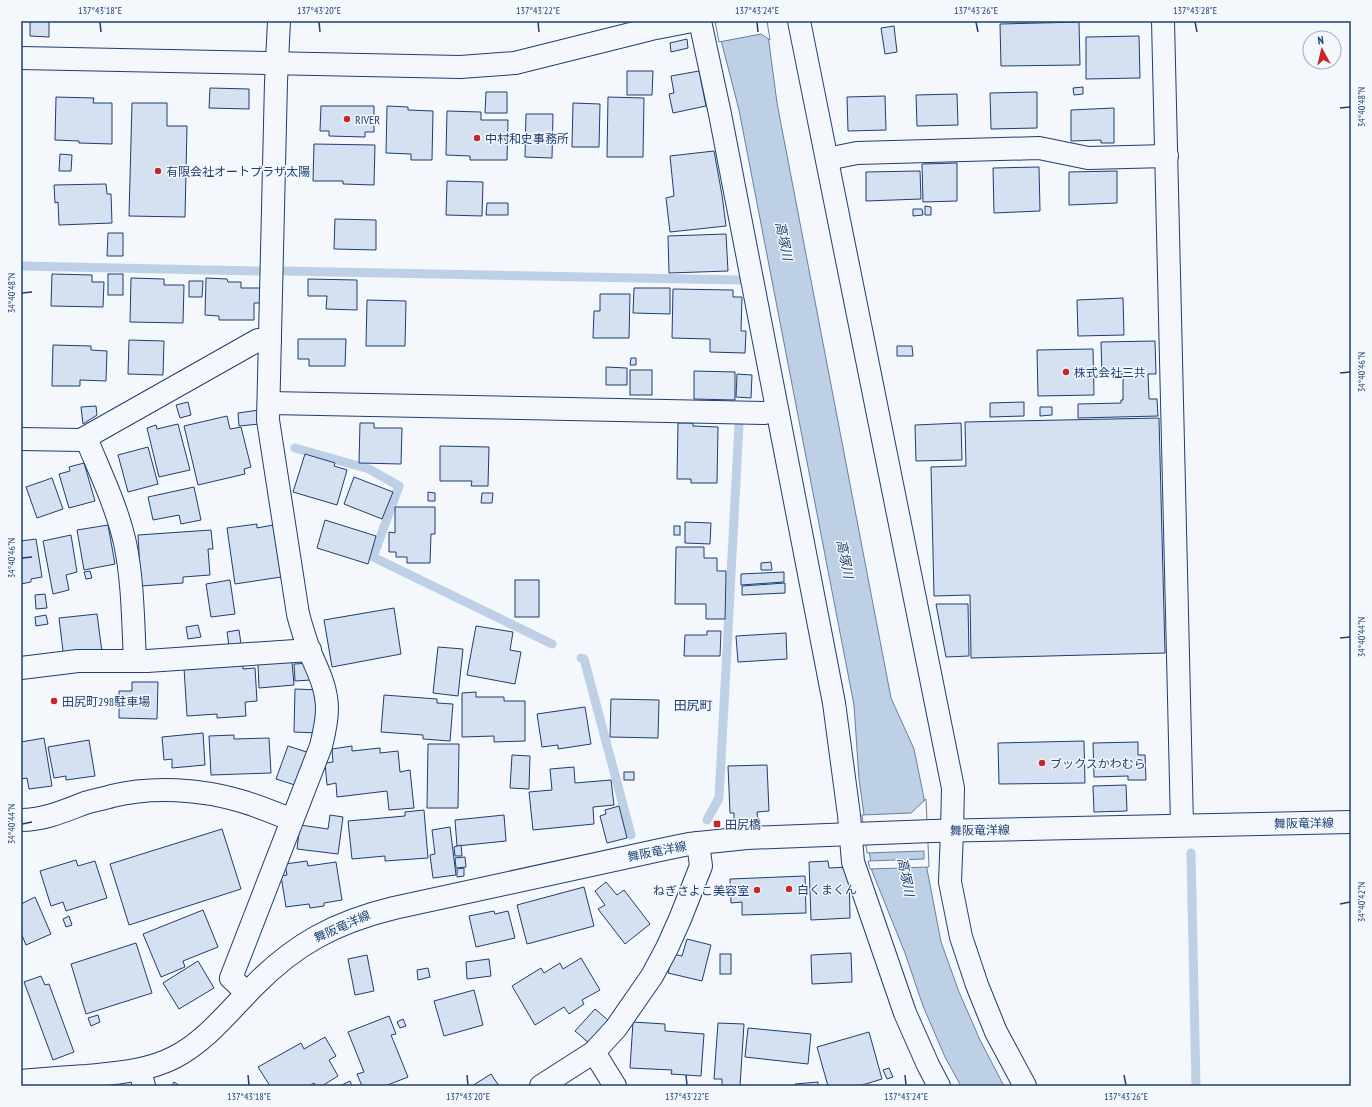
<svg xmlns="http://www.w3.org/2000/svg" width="1372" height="1107" font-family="'PT Sans Narrow','Noto Sans JP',sans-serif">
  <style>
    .water { fill: #bed0e5; stroke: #687fa3 }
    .pier { fill: #f4f7fb; stroke: #687fa3 }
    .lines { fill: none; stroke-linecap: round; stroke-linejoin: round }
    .stream { stroke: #bed0e5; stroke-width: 9 }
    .building { fill: #d5e0f0; stroke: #1d3f73 }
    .street-casing { stroke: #1d3f73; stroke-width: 24 }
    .secondary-casing { stroke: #1d3f73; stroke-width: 24 }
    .street { stroke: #f4f7fb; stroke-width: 22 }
    .secondary { stroke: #f4f7fb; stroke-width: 22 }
    .ticks { fill: none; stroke: #1d3f73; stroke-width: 1.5 }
    .poi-dot { fill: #c62828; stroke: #f4f7fb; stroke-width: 1.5 }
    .labels { text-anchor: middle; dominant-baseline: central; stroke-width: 3; stroke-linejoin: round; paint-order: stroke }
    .poi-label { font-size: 12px; fill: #1d3f73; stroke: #f4f7fb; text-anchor: start }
    .street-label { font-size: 12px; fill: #1d3f73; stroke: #f4f7fb }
    .water-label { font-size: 13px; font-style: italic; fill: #1d3f73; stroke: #f4f7fb }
    .neighbourhood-label { font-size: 13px; fill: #1d3f73; stroke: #f4f7fb }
    .neatline { fill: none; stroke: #1d3f73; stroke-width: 1.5 }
    .ticks-label { font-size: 10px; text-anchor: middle; fill: #1d3f73 }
  </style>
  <rect width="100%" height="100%" fill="#f4f7fb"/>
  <path class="water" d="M717 21 768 35 777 103 891 698 914 749 924 798 927 869 941 942 959 992 980 1040 1004 1086H961L945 1057 923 1006 905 953 872 871 859 779 854 705 739 110 722 44Z"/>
  <g class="pier">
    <path d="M715 21H767L770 40 761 34 719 42Z"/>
    <path d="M926 799 929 867 870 869 868 861 924 859V851L867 853 862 815 911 813Z"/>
  </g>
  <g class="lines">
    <g class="stream">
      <path d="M21 266 259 271"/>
      <path d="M284 271 741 280"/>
      <path d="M295 448 369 469 399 486 373 557 552 644"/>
      <path d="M581 658 584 659 631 835"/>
      <path d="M707 820 719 798 739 425"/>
      <path d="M1191 853 1196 1086"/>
    </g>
  </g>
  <g class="building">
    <path d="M30 21H49V37L30 36Z"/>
    <path d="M1079 22 1080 65 1001 66 1000 24Z"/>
    <path d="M894 26 897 52 885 54 881 28Z"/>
    <path d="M1139 36 1140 78 1086 79V37Z"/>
    <path d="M687 39 688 48 671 52 670 43Z"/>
    <path d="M627 71H653L652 95H627Z"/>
    <path d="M699 71 706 106 673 113 669 94 674 93 671 76Z"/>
    <path d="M1083 87V94L1074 95 1073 88Z"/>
    <path d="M210 88 249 89V109L209 108Z"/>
    <path d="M486 92H507V113H485Z"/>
    <path d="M1037 92V128L991 129 990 93Z"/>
    <path d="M957 94 958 125 917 126 916 95Z"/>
    <path d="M885 96 886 130 848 131 847 97Z"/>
    <path d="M56 97 94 98 93 103H112V144L79 143V141L55 140Z"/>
    <path d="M608 97 644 98 643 157H607Z"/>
    <path d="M132 103H167V126H187L185 217 129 216Z"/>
    <path d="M573 103 600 104 599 147H572Z"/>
    <path d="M321 106H374V132H365V137L329 136V131H320Z"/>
    <path d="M387 106 408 107V110L433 111 432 160H411V154L386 153Z"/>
    <path d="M1114 108V143H1101V140L1071 141V110Z"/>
    <path d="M447 111 481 112V120H508L507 160H470V156L446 155Z"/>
    <path d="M526 114H553L552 158 525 157Z"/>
    <path d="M314 144 375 145 374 185 343 184V181H313Z"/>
    <path d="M714 151 722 195 726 226 670 232 666 198 674 196 670 156Z"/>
    <path d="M60 154 72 155 71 171H59Z"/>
    <path d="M957 163V201L923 202 922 164Z"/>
    <path d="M1039 167 1040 211 994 213 993 168Z"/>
    <path d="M920 171 921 199 866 201V172Z"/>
    <path d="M1117 171V203L1069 205V172Z"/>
    <path d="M447 181 483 182 482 216 446 215Z"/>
    <path d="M106 184 107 194H111L112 223 59 225 58 202 55 203 54 185Z"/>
    <path d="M487 203H508V215H486Z"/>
    <path d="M925 206 931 207V215H925Z"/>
    <path d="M913 209H922L923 215 913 216Z"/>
    <path d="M335 219 376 220V250L334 249Z"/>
    <path d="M108 233H123V256H107Z"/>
    <path d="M726 234 728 271 669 273 668 236Z"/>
    <path d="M52 274 92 275V282H104L103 307 51 306Z"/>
    <rect x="108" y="274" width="15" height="21"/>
    <path d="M131 278 164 279V285H184L183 323 130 322Z"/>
    <path d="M206 278 227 279 228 282H241V288H264V303H254V320H219V316L205 315Z"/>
    <path d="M308 279 357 280V310L326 309 327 296H308Z"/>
    <path d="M189 281H203L202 297H189Z"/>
    <path d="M634 288H670V314L633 313Z"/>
    <path d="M673 289 733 290V297H742L741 331H746L745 353 710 352V339L672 338Z"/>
    <path d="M600 294H630L629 338H593L594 311H600Z"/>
    <path d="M1123 298 1124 335 1078 336 1077 300Z"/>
    <path d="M367 300 406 301 405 346H366Z"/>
    <path d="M298 339H346L345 366H309V359H298Z"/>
    <path d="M129 340 164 341 163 375 128 374Z"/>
    <path d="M1155 341 1156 374H1148L1149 399H1157L1158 416 1078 418V404L1121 403V400H1123V374L1102 375 1101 342Z"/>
    <path d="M53 345 91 346V350L107 351 106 381 80 380V386H52Z"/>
    <path d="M897 346H912L913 356H897Z"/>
    <path d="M1093 349 1094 395 1038 396 1037 350Z"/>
    <path d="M631 358H636V365H630Z"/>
    <path d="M606 367 627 368V385H606Z"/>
    <rect x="630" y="370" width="22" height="25"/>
    <path d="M694 371 735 372V400L694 399Z"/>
    <path d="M737 374 752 375 751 398 736 397Z"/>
    <path d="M188 402 191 415 180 418 176 405Z"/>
    <path d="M1024 402V416L990 417V403Z"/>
    <path d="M96 406 97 415 83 424 81 407Z"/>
    <path d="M1040 407H1052V415L1040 416Z"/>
    <path d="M259 410 260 424 239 426 238 413Z"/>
    <path d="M227 416 230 429 241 427 251 467 244 469 245 474 198 485 184 426Z"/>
    <path d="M1159 418 1165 653 971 658 970 595 934 596 931 467 966 466 965 422Z"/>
    <path d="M360 423H374V428H402L401 464 359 463Z"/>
    <path d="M678 423H693V426L718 427 717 483H691V479H677Z"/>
    <path d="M961 423 962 460 916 461 915 425Z"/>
    <path d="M178 424 190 470 159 477 147 428 156 425 157 429Z"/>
    <path d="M440 446 489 447 488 486H471L472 481H440Z"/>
    <path d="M148 447 158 484 128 492 118 455Z"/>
    <path d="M305 454 335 463 334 466 347 470 337 505 293 492Z"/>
    <path d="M84 463 95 501 69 508 59 474 70 471 69 467Z"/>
    <path d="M354 477 393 492 382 519 344 504Z"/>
    <path d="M52 478 63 509 37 518 26 487Z"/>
    <path d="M194 487 201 520 181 524 179 515 153 520 148 497Z"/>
    <path d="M428 492 435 493V501H428Z"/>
    <path d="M482 493H493L492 503H481Z"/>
    <path d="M395 507H435V534H431L430 563H407V557H396V552H389V532L395 533Z"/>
    <path d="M325 520 376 536 368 564 317 548Z"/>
    <path d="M685 522 711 523 710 544 685 543Z"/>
    <path d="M257 524V528L273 525 281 577 235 584 227 528Z"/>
    <path d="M108 525 115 564 84 570 77 530Z"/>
    <rect x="674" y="526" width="6" height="9"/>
    <path d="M211 530 213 549H208L210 575 183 577V583L141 586 138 535Z"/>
    <path d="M71 535 77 572 66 575 69 590 53 594 43 541Z"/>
    <path d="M36 539 42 577 31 579V582L21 584V541Z"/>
    <path d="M676 547H704V558H717V571H726L725 619H706V604H675Z"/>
    <path d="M771 562 772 570H761V563Z"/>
    <path d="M90 571 92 578 86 579 84 572Z"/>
    <path d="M784 572V582L741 585V574Z"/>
    <path d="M230 580 235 614 211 617 206 584Z"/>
    <rect x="515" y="580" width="24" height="37"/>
    <path d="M785 583V593L742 595V586Z"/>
    <path d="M45 594 47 608 36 609 35 595Z"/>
    <path d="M936 604H968L969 656 946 657Z"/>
    <path d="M394 608 401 654 332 667 324 620Z"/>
    <path d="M97 614 102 652 64 659 59 618Z"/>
    <path d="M46 615 48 624 36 626 35 617Z"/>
    <path d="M198 625 201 637 188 639 186 627Z"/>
    <path d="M476 626 513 632 510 650 521 652 515 684 467 675Z"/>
    <path d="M239 630 241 644 229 646 227 632Z"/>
    <path d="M707 631H721L720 656H684L685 635H707Z"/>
    <path d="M786 633 787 659 738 662 736 636Z"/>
    <path d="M438 647 463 649 458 696 433 693Z"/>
    <path d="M292 662 294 685 259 688 258 664Z"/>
    <path d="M310 663 311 680 295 681 294 664Z"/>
    <path d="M243 664V669L255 668 257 701 245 702 246 716 217 718V714L187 716 184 668Z"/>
    <path d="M132 682H158L157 719 119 718V691H132Z"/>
    <path d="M295 689 320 690 318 733 294 732Z"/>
    <path d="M476 692V697H504V701H525V741L494 742V736L462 737V693Z"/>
    <path d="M384 695 437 699V703L453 704 450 741 423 739V735L381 732Z"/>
    <path d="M611 699 659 700 658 738 610 737Z"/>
    <path d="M585 707 591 744 558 749V745L542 747 537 714Z"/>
    <path d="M203 733 205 765 172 768V759L164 760 162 737Z"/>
    <path d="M234 735V739L269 738 271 773 211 775 209 736Z"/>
    <path d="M44 738 52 786 29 789 27 778 21 779V742Z"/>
    <path d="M89 740 95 776 66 780V776L54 778 48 747Z"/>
    <path d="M1084 741 1085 783 999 784 998 743Z"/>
    <path d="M1138 742V755H1145L1146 780H1128V776L1094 777 1093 743Z"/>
    <path d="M428 744H459L458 808H427Z"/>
    <path d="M288 746 310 753 298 786 276 779Z"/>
    <path d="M352 746V751L380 748V753L398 751 400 772 410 770 414 808 389 810 387 791 337 797 336 783 327 785 325 763 333 762 332 749Z"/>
    <path d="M512 755 530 756 529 789 510 788Z"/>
    <path d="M767 765 769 811 757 812 758 821H734V813H730L728 766Z"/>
    <path d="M574 767 575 783 611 780 614 805 593 807 594 824 533 830 529 792 552 790 550 769Z"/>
    <rect x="624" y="772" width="10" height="8"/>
    <path d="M1126 785 1127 811 1094 812 1093 786Z"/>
    <path d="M619 806 627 838 607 843 600 816 606 814 605 810Z"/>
    <path d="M424 810 428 858 385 861V856L352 859 348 821 405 816V812Z"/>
    <path d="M330 815 343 817 338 854 297 849 300 825 328 829Z"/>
    <path d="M504 815 506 841 457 846 455 820Z"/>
    <path d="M450 827 456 875 433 878 430 855 435 854 432 830Z"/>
    <path d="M222 829 241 889 129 925 110 864Z"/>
    <path d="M461 845 462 856H455L454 847Z"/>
    <path d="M465 857 466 867 456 868 455 858Z"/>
    <path d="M76 860 78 866 95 861 107 898 66 911 63 902 51 906 40 871Z"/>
    <path d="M307 861 308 866 336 862 342 900 324 903V906L310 908 309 904 286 907 281 876 287 875 285 864Z"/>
    <path d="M828 861 829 868 849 867 850 918 811 920 809 862Z"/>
    <path d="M464 868V876L457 877V869Z"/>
    <path d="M805 876 806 913 742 915V902L731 903 730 879Z"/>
    <path d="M606 882 617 895 624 890 650 924 625 944 598 909 605 905 595 891Z"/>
    <path d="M584 887 594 926 527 944 517 905Z"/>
    <path d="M35 897 51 934 26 945 21 933V904Z"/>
    <path d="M203 910 218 947 183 961 185 967 161 977 143 934Z"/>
    <path d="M494 911 495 914 508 911 515 938 476 947 469 916Z"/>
    <path d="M69 916 72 925 66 927 63 919Z"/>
    <path d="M687 939 711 945 702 981 668 973 673 954 682 956Z"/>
    <path d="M136 943 152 993 86 1014 71 964Z"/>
    <path d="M851 953 852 982 812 984 811 955Z"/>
    <rect x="720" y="954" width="11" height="20"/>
    <path d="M367 955 374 991 355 995 348 959Z"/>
    <path d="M581 958 600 990 582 1000 584 1004 569 1014 564 1007 535 1025 512 986 541 968 544 973 560 963 563 969Z"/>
    <path d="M489 959 491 976 467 979 466 962Z"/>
    <path d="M198 961 214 988 179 1009 163 983Z"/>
    <path d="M428 968 430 977 418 980 417 970Z"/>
    <path d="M41 976 45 985 49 984 74 1052 53 1060 24 982Z"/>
    <path d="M474 990 483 1025 444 1036 434 1001Z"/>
    <path d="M595 1009 609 1021 589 1043 575 1031Z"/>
    <path d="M98 1015 100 1022 91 1026 88 1018Z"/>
    <path d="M389 1016 396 1034 391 1035 408 1077 385 1086H362L357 1074 364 1072 348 1032Z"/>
    <path d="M403 1019 406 1026 400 1028 397 1022Z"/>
    <path d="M633 1022 665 1024V1031L704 1034 701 1076 671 1074 672 1070 630 1068Z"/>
    <path d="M718 1023 744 1024 740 1086H722V1079H714Z"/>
    <path d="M748 1028 811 1034 808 1064 745 1057Z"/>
    <path d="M869 1032 882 1079 859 1086H828L817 1047Z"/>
    <path d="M325 1037 336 1056 329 1060 338 1076 322 1086H316L314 1083 309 1086H270L258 1067 301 1043 304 1049Z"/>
    <path d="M889 1068 893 1077 887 1079 883 1070Z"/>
    <path d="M491 1074 499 1086H472Z"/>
    <path d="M350 1081 352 1086H340Z"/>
    <path d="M174 1082 180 1086H172Z"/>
    <path d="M818 1082V1086H796L795 1084Z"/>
  </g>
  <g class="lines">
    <g class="street-casing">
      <g id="street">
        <path d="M700 21 720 114 834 703 849 815 853 862 905 1013 928 1065 939 1086"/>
        <path d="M1163 21 1182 825"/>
        <path d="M827 159 857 153 1039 148 1088 158 1167 156"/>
        <path d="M269 403 764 413 777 410"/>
        <path d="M86 438C100 472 117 507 125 543 133 581 133 622 135 661"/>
        <path d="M21 439 81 440 258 340H270"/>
        <path d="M21 668 78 661H147L310 650"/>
        <path d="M21 820C44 820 64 811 85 803 94 800 103 799 112 796 153 786 200 789 241 801 258 806 275 813 292 820"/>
        <path d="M952 831 950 882 961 937 977 985 996 1032 1025 1086"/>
        <path d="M247 993 231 978 321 746C324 734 327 722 327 709 327 687 317 669 309 650 305 638 301 626 298 614L268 420 276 82 279 21"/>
        <path d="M594 1052 615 1086"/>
        <path d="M140 1070 144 1086"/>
        <path d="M541 1086 594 1052 616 1028 652 976 667 948 680 919 701 866 698 843"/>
      </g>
    </g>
    <g class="secondary-casing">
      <g id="secondary">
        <path d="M799 21 953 788 952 831"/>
        <path d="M21 58 460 67 515 63 651 29 692 21"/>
        <path d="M21 1081C43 1079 65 1077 87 1076 118 1073 148 1071 175 1057 207 1040 229 1011 254 986 295 944 336 922 394 908L660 850 689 844 747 838 932 831 1351 822"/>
      </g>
    </g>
    <use href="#street" class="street"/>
    <use href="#secondary" class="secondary"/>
  </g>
  <path class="ticks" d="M100 22 101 32M319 22 320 32M538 22 539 32M757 22 758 32M976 22 978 32M1195 22 1197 32M1340 108 1350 107M22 293 32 292M1340 373 1350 372M22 558 32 557M1340 638 1350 637M22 824 32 822M1340 904 1350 902M248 1075 249 1085M467 1075 468 1085M686 1075 687 1085M905 1075 906 1085M1124 1075 1126 1085"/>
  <g class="poi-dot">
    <circle cx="347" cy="119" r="4"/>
    <circle cx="477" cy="138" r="4"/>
    <circle cx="158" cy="171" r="4"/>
    <circle cx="1066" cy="372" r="4"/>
    <circle cx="54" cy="701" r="4"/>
    <circle cx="1042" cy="763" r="4"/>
    <rect x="713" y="820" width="8" height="8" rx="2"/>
    <circle cx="789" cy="889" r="4"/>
    <circle cx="757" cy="890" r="4"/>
  </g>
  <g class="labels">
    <g class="poi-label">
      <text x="355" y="119">RIVER</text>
      <text x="485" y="138">中村和史事務所</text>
      <text x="166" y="171">有限会社オートプラザ太陽</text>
      <text x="1074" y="372">株式会社三共</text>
      <text x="62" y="701">田尻町298駐車場</text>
      <text x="1050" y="763">ブックスかわむら</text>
      <text x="725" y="824">田尻橋</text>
      <text x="797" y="889">白くまくん</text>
      <text x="749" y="890" text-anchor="end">ねぎさよこ美容室</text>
    </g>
    <g class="street-label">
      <text transform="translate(1304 823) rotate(-1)">舞阪竜洋線</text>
      <text transform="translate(980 830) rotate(-1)">舞阪竜洋線</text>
      <text transform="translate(657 851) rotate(-11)">舞阪竜洋線</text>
      <text transform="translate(342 926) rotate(-24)">舞阪竜洋線</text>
    </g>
    <g class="water-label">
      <text transform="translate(784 241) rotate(79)">高塚川</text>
      <text transform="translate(845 559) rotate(79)">高塚川</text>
      <text transform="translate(906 877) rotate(79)">高塚川</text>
    </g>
    <g class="neighbourhood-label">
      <text x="693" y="705">田尻町</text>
    </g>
  </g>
  <rect width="1372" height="1107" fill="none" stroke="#f4f7fb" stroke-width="44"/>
  <g transform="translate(1322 50) rotate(352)"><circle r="19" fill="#f4f7fb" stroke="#9eadc5"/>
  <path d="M0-3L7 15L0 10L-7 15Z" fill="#c62828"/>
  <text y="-6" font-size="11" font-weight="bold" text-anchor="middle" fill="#1d3f73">N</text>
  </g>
  <rect x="22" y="22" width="1328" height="1063" class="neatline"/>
  <g class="ticks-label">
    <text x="100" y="14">137°43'18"E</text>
    <text x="319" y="14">137°43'20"E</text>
    <text x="538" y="14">137°43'22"E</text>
    <text x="757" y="14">137°43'24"E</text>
    <text x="976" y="14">137°43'26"E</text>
    <text x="1195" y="14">137°43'28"E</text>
    <text transform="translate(1361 107) rotate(-90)" y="4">34°40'48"N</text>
    <text transform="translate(11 293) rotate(-90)" y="4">34°40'48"N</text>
    <text transform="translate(1361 372) rotate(-90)" y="4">34°40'46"N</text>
    <text transform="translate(11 558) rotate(-90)" y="4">34°40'46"N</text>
    <text transform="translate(1361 637) rotate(-90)" y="4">34°40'44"N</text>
    <text transform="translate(11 824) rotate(-90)" y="4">34°40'44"N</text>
    <text transform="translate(1361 902) rotate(-90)" y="4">34°40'42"N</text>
    <text x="249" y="1100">137°43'18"E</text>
    <text x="468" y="1100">137°43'20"E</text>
    <text x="687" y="1100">137°43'22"E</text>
    <text x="906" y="1100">137°43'24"E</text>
    <text x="1126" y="1100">137°43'26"E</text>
  </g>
</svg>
